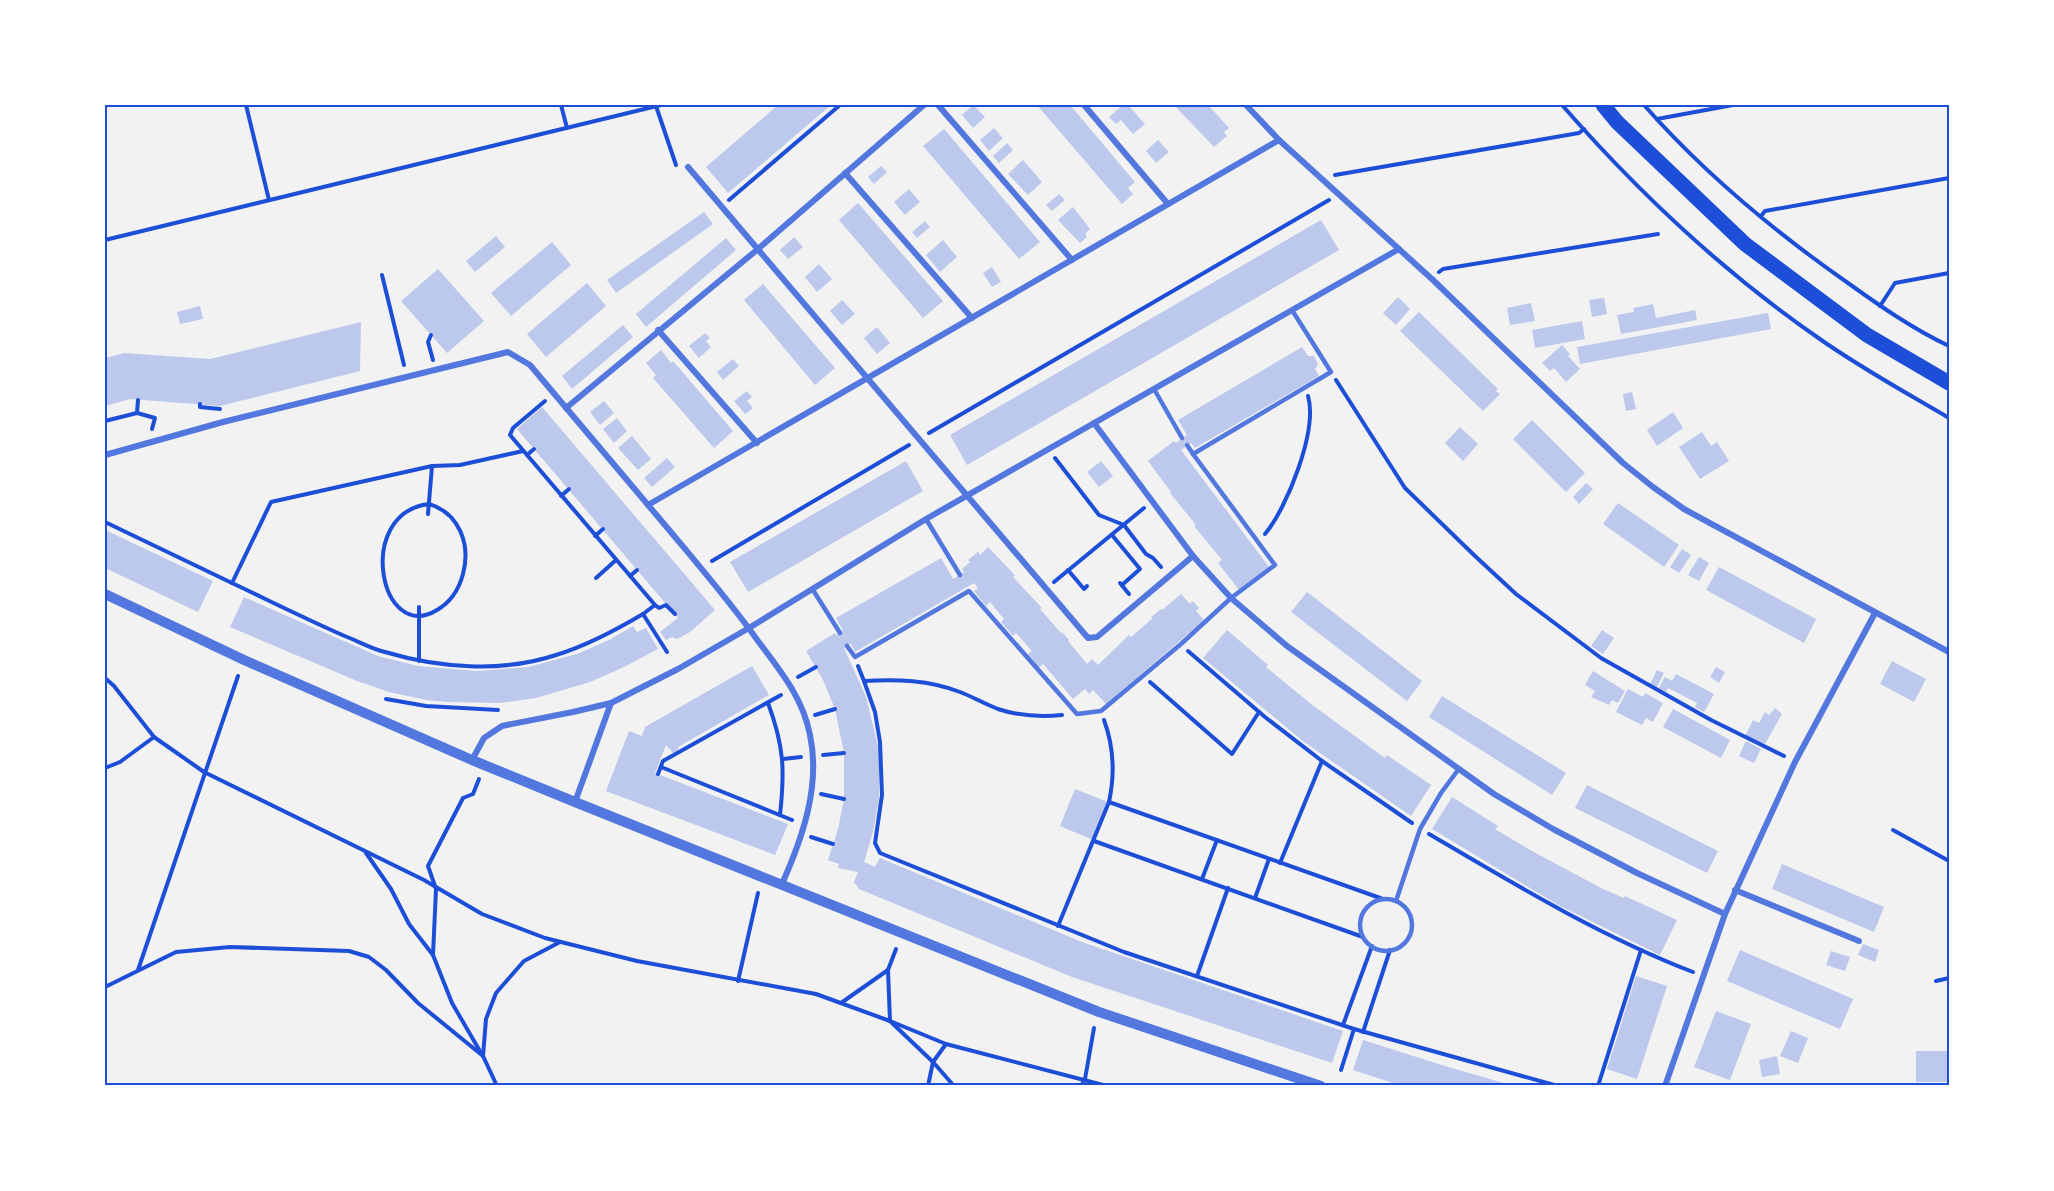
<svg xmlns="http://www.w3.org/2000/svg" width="2054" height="1191" font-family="Mulish,sans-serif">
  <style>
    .building { fill: #bdc9ec }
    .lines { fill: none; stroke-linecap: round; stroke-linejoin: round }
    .path { stroke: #1d4ed8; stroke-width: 4 }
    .service { stroke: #5277de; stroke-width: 4.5 }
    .minor { stroke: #5277de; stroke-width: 6 }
    .tertiary { stroke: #5277de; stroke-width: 10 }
    .primary { stroke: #1d4ed8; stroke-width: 15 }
    .neatline { fill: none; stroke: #1d4ed8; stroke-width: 2 }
  </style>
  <rect width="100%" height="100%" fill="#f2f2f2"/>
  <g class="building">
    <path d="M778 105H831L728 193 706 167Z"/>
    <path d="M973 105 985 117 973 128 962 115Z"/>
    <path d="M1037 105H1070L1135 182 1128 188 1133 194 1122 204Z"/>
    <path d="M1123 105H1128L1145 124 1133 134 1121 120 1116 124 1109 117Z"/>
    <path d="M1174 105H1208L1229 128 1224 132 1227 136 1214 147Z"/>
    <path d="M994 128 1003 138 989 151 980 140Z"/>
    <path d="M944 129 1040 242 1019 259 923 146Z"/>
    <path d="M1158 140 1169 152 1156 163 1146 151Z"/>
    <path d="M1007 143 1013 150 999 163 993 156Z"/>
    <path d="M1023 160 1042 182 1028 195 1008 174Z"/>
    <path d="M881 166 887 172 874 184 868 177Z"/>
    <path d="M909 189 920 202 905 215 894 202Z"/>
    <path d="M1059 194 1065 200 1052 211 1046 205Z"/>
    <path d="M858 203 943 301 923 318 839 220Z"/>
    <path d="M1073 207 1090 229 1085 234 1087 237 1080 243 1058 220Z"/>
    <path d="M704 212 713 224 616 293 607 280Z"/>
    <path d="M1321 220 1339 250 967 465 950 435Z"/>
    <path d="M925 221 930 227 917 238 912 232Z"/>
    <path d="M496 236 505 247 475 272 466 261Z"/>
    <path d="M794 237 803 247 788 259 780 250Z"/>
    <path d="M726 238 736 250 646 327 636 314Z"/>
    <path d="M943 240 957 257 940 272 926 255Z"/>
    <path d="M552 242 571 265 511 316 491 293Z"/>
    <path d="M819 264 832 279 817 292 805 277Z"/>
    <path d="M992 267 1001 282 992 287 983 273Z"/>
    <path d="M438 269 484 321 447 353 401 301Z"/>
    <path d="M587 283 606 306 546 357 527 334Z"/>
    <path d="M763 284 835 368 815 385 744 300Z"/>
    <path d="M1398 297 1410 309 1396 325 1383 313Z"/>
    <path d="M1604 298 1607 314 1592 317 1589 300Z"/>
    <path d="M842 300 855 314 842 325 830 311Z"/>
    <path d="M1531 303 1535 321 1510 325 1507 308Z"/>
    <path d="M1653 304 1656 318 1695 310 1697 320 1621 334 1617 315 1634 312 1633 308Z"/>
    <path d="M200 306 203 319 180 324 177 312Z"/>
    <path d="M1419 312 1498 389 1496 391 1500 394 1483 411 1400 331Z"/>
    <path d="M1768 313 1771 329 1580 364 1577 347Z"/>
    <path d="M1582 321 1585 339 1535 348 1532 330Z"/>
    <path d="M361 322 360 371 220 406 130 399 105 406V358L124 353 210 359Z"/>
    <path d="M623 325 633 337 572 389 562 376Z"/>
    <path d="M877 327 890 343 877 354 864 338Z"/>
    <path d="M705 333 710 338 706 341 711 347 699 358 689 346Z"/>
    <path d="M1562 345 1570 354 1568 356 1580 369 1566 382 1554 368 1550 371 1542 363Z"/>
    <path d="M1302 347 1308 356H1314L1318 364 1315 369 1319 376 1195 448 1191 443 1181 450 1269 567 1239 590 1218 563 1222 560 1194 526 1196 525 1170 493 1171 492 1148 461 1174 441 1176 443 1187 435 1178 420Z"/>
    <path d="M661 350 671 363 673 361 733 431 714 448 653 378 656 375 646 363Z"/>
    <path d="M733 359 739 366 723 380 717 372Z"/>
    <path d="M747 391 752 397 747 401 753 408 745 414 734 401Z"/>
    <path d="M1632 392 1636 409 1626 411 1623 394Z"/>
    <path d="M604 401 614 413 600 425 590 412Z"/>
    <path d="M542 407 715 610 690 632 677 639 672 637 666 640 660 632 678 618 517 429Z"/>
    <path d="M1673 412 1683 428 1657 446 1647 430Z"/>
    <path d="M617 418 627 431 614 443 603 429Z"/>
    <path d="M1532 420 1585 473 1566 492 1513 439Z"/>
    <path d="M1460 427 1478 444 1463 461 1445 443Z"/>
    <path d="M1702 432 1711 446 1717 442 1729 461 1700 479 1679 447Z"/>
    <path d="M632 436 651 459 638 470 618 448Z"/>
    <path d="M667 458 675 467 652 487 644 478Z"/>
    <path d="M906 461 923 491 748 592 730 562Z"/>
    <path d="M1101 461 1113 476 1099 487 1087 472Z"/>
    <path d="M1586 483 1593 489 1579 504 1573 497Z"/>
    <path d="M1618 503 1679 545 1664 567 1603 524Z"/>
    <path d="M105 530 213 581 198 612 105 568Z"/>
    <path d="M988 547 1011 571 1015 576 1013 577 1042 608 1040 609 1061 633 1062 632 1069 640 1068 641 1087 664 1092 659 1098 665 1129 635 1131 637 1153 618 1151 617 1161 609 1162 610 1181 594 1190 604 1193 601 1199 608 1196 611 1204 620 1106 704 1093 690 1089 694 1085 689 1073 699 1043 664 1039 668 1028 654 1032 651 1016 633 1013 636 1001 622 1004 619 990 602 986 606 974 591 978 588 974 583 855 652 851 644 844 648 866 697 879 750V799L873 832 864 862 875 867 880 858 1082 942 1343 1031 1332 1063 1072 977 859 889 854 882 858 872 838 868 839 864 828 860 838 829 844 799V753L835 709 823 680 806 651 835 633 836 635 843 631 836 618 941 558 953 579 964 572 962 569 970 562 968 560 978 552 980 555Z"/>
    <path d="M1682 549 1691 555 1679 573 1670 567Z"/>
    <path d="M1699 557 1709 563 1699 581 1688 575Z"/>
    <path d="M1719 567 1816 619 1804 643 1706 590Z"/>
    <path d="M1307 592 1422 681 1407 701 1291 612Z"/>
    <path d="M244 597 378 656 418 666 477 671 528 667 577 654 609 640 633 626 637 632 646 628 658 649 624 667 590 682 536 698 500 703 447 702 426 700 389 692 357 681 230 627Z"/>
    <path d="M1227 630 1268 665 1266 667 1311 704 1385 758 1387 755 1431 785 1411 816 1304 742 1203 658Z"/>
    <path d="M1602 630 1614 638 1603 654 1591 646Z"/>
    <path d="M1892 661 1926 679 1914 702 1880 684Z"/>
    <path d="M752 666 769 695 678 747V750L673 753 666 745 655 773 788 824 775 855 606 791 629 731 642 736 645 727Z"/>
    <path d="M1716 667 1725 672 1719 683 1710 677Z"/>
    <path d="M1657 670 1664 673 1657 687 1650 684Z"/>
    <path d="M1593 671 1625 691 1618 703 1612 700 1609 705 1591 697 1595 691 1585 685Z"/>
    <path d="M1676 674 1714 694 1704 712 1695 707 1697 703 1668 688 1666 692 1659 688 1665 677 1672 681Z"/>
    <path d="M1628 689 1643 697 1645 693 1663 703 1653 722 1646 718 1642 725 1616 712Z"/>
    <path d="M1442 696 1566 773 1552 795 1429 717Z"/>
    <path d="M1775 708 1782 714 1765 744 1745 736 1753 720 1759 723 1765 712 1769 715Z"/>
    <path d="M1673 709 1730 740 1721 758 1663 727Z"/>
    <path d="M1746 741 1761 749 1754 763 1739 756Z"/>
    <path d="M1587 785 1718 851 1707 873 1575 808Z"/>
    <path d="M1075 789 1108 802 1093 840 1060 826Z"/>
    <path d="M1452 797 1498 826 1495 829 1530 850 1601 888 1624 898 1625 896 1677 920 1660 955 1558 905 1432 829Z"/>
    <path d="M1782 864 1884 907 1874 932 1772 889Z"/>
    <path d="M1863 944 1879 950 1875 962 1858 955Z"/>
    <path d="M1740 950 1853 999 1840 1029 1727 981Z"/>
    <path d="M1831 951 1850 957 1845 971 1826 965Z"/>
    <path d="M1636 976 1667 986 1637 1079 1607 1069Z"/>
    <path d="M1716 1011 1751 1024 1730 1080 1694 1067Z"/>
    <path d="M1791 1031 1808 1038 1798 1063 1780 1056Z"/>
    <path d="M1363 1040 1445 1066 1514 1086H1402L1353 1070Z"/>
    <rect x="1916" y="1051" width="33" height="31"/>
    <path d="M1777 1056 1780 1074 1762 1077 1759 1060Z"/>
  </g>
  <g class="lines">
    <g class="path">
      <path d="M246 105 269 200"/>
      <path d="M561 105 567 128"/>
      <path d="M1562 105C1638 192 1722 271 1817 337 1859 367 1905 392 1949 418"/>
      <path d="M1644 105C1703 172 1775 232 1848 283 1880 306 1913 329 1949 346"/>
      <path d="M656 106 676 165"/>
      <path d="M1657 119 1733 105"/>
      <path d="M1335 175 1579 133 1584 129"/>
      <path d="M729 200 840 105"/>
      <path d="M1761 216 1765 211 1949 178"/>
      <path d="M105 240 661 105"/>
      <path d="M1439 272 1443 269 1658 234"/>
      <path d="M382 275 404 365"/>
      <path d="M1880 306 1895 283 1949 273"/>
      <path d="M431 335 428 342 433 360"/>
      <path d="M1336 380 1405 488 1475 556 1516 594 1601 658 1711 720 1784 756"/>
      <path d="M545 401 513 428 510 435 655 605 643 614 667 652"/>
      <path d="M200 404V407L220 409"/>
      <path d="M137 413 138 400"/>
      <path d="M105 421 137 413 155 418 152 429"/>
      <path d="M929 433 1329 200"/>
      <path d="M523 451 460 465 432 466 271 502 232 583C270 601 308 620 347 637 360 642 372 649 385 652 439 668 502 673 556 655 586 646 616 630 643 614"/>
      <path d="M527 455 534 449"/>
      <path d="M1055 458 1099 515 1124 525 1146 554 1153 558 1161 567"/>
      <path d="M561 496 569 489"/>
      <path d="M429 504C459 513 471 544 463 574 459 589 451 602 437 610 380 645 354 513 429 504Z"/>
      <path d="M428 514 432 466"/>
      <path d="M105 522 232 583"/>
      <path d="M1265 534C1287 508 1318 430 1308 396"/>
      <path d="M1112 535 1140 569 1122 585"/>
      <path d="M595 536 603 529"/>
      <path d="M712 561 909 445"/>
      <path d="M1068 570 1084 589 1087 586"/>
      <path d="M630 576 637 570"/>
      <path d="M596 578 616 560"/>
      <path d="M1054 582 1144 508"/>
      <path d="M1120 583 1129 594"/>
      <path d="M655 605 659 608 666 605 675 614"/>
      <path d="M1188 651 1265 717 1322 761 1412 823"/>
      <path d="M419 661V607"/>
      <path d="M858 666 864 681C897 679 929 680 960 692 973 697 985 704 998 709 1019 716 1041 717 1062 715"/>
      <path d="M798 677 816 667"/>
      <path d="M105 678 114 686 154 737 204 772 424 880 482 914 545 938 637 961 816 994 890 1021 946 1044 1107 1086"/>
      <path d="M864 681 875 712 880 742 882 795 875 843 880 853 1124 952 1354 1029 1558 1086"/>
      <path d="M1150 682 1232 754 1259 712"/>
      <path d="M386 699 426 706 498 710"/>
      <path d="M768 703C784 746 785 770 780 815"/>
      <path d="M815 715 835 709"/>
      <path d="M823 755 844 753"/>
      <path d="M783 759 801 757"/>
      <path d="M661 767 792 820"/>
      <path d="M105 768 120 762 154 737"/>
      <path d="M658 774 663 761 781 695"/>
      <path d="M821 794 844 799"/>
      <path d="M1109 802 1383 899"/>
      <path d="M1893 830 1949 861"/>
      <path d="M1429 834C1514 884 1600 936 1693 972"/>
      <path d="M811 837 833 844"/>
      <path d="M1094 841 1363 937"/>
      <path d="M366 853 391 889 409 924 433 955 452 1003 481 1053"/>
      <path d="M1280 863 1322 761"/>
      <path d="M1202 879 1217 840"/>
      <path d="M1255 898 1269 859"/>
      <path d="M1058 926 1109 802C1115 774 1114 747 1104 720"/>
      <path d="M896 949 888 970 890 1021 933 1062 954 1086"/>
      <path d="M433 955 436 889 428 866 463 798 473 794 479 779"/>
      <path d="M138 970 238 676"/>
      <path d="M1197 976 1228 888"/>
      <path d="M738 981 758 893"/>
      <path d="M1936 981 1949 978"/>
      <path d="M105 987 176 952 230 947 349 951 369 957 386 970 418 1003 483 1056 497 1086"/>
      <path d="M841 1003 888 970"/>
      <path d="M1343 1025 1372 946"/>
      <path d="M1363 1032 1390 950"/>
      <path d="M483 1056 486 1019 496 993 524 961 560 942"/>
      <path d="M1341 1070 1354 1029"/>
      <path d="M928 1086 933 1062 946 1044"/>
      <path d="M1081 1086 1085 1079 1094 1028"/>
      <path d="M1598 1086 1641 950"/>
    </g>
    <g class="service">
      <path d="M1154 389 1182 438"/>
      <path d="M1187 445 1193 454"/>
      <path d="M926 519 960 575"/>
      <path d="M813 590 840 633"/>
      <path d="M847 646 855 657 969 591 1077 714 1101 711 1181 644 1231 598 1275 565 1193 454 1331 372 1292 310"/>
      <circle cx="1386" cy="925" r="26"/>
      <path d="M1396 901 1420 829 1441 793 1458 770"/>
    </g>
    <g class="minor">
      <path d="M938 105 1072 260"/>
      <path d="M1084 105 1168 204"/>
      <path d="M1246 105 1279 140 1433 280 1623 463 1653 487 1684 509 1949 652"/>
      <path d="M688 167 1088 638 1097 637 1193 556"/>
      <path d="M845 173 972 318"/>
      <path d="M658 330 757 443"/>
      <path d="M566 408 758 249 924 105"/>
      <path d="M1094 423 1193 556 1231 598 1287 646 1494 794 1553 829 1637 873 1725 914"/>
      <path d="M105 455 223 422 508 352 530 365C577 420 623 476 670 531 700 567 731 603 758 641 780 670 803 698 810 735 821 786 802 839 782 884"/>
      <path d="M648 505 1279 140"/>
      <path d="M611 703 678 669 749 628 926 519 1399 249"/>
      <path d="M472 760 484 738 502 726 573 712 611 703 575 802"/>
      <path d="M1735 890 1859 941"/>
      <path d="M1665 1086 1725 914 1795 762 1875 613"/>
    </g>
    <path class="tertiary" d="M105 594 244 660 472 760 575 802 1099 1012 1321 1086"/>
    <path class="primary" d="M1603 105 1617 122 1745 244 1867 335 1949 383"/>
  </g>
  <rect width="2054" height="1191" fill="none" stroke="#ffffff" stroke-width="213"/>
  <rect x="106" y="106" width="1842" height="978" class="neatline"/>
</svg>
